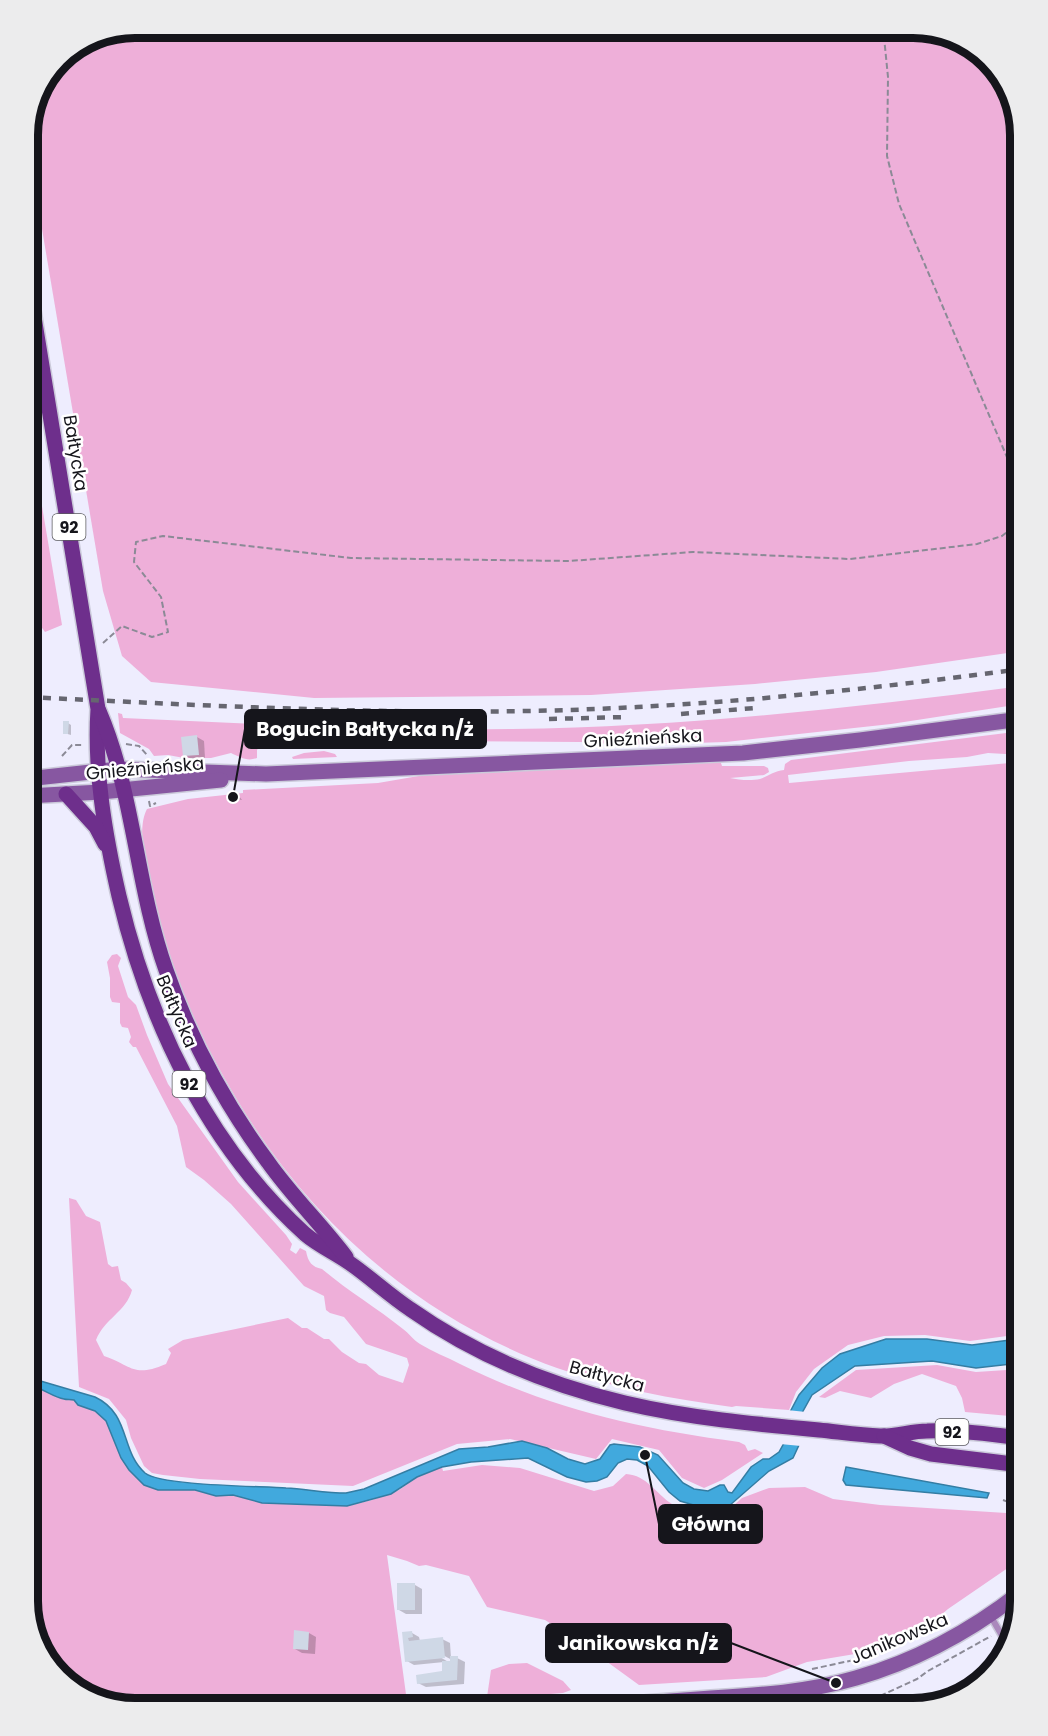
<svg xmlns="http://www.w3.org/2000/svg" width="1048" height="1736" font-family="Poppins,sans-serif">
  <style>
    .green { fill: #eeafd9 }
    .water { fill: #41a9dd; stroke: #347da3; stroke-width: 1.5 }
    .pier { fill: #eeedfe }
    .shadow { fill: #0003; fill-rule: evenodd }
    .building { fill: #cfd8e6 }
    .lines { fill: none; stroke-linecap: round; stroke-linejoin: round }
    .lane-casing { stroke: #cbcada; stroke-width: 9 }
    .secondary-casing { stroke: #cbcada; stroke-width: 18 }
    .primary-casing { stroke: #cbcada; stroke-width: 18 }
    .path { stroke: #8b8a96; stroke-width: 2; stroke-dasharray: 6 3; stroke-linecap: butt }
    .lane { stroke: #aa89bc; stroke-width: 6 }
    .secondary { stroke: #8757a1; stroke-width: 15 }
    .primary { stroke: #6e2f8c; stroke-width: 15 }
    .rail { stroke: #666670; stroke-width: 4.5; stroke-dasharray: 8 8; stroke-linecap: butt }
    .labels { text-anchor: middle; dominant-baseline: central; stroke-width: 5; stroke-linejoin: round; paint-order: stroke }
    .shield { fill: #fff; stroke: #5b5b5f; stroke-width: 1.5 }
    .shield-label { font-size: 16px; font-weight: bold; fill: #15151b }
    .street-label { font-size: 18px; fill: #15151b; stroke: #fff }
    .rim { fill: none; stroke: #15151b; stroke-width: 8 }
    .leader { fill: none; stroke: #15151b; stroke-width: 2 }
    .callout-dot { fill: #15151b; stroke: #fff; stroke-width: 2 }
    .callout { fill: #15151b; stroke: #15151b; stroke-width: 2 }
    .callout-label { font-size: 20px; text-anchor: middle; font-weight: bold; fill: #fff }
  </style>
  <rect width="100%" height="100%" fill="#eeedfe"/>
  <g class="green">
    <path d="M135 27H921L973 45 1010 87 1021 135V651L876 672 755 684 591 695 314 698 151 682 122 656 103 591 27 140V128L59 58 94 35Z"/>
    <path d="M27 417 62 625 45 632 27 607Z"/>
    <path d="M1021 686V704L891 724 726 742 627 745 580 742 302 740 280 746 259 747 257 750V758C247 762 240 757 231 753L211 758H184L168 755 154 756 149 749 120 733 118 713 122 714 123 718C253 724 382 731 512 729 683 727 852 708 1021 686Z"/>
    <path d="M1021 731V755L988 753 967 757 909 761 788 775 789 783 1021 762V1331L1007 1336 970 1341 925 1335 884 1336 848 1345 814 1369 796 1392 789 1410 736 1406 732 1407C672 1399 613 1388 557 1368 420 1319 310 1222 236 1098 206 1048 180 994 165 939 156 907 132 837 147 809L188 799 243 793V790L378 783 436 773 720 760 722 766H764L768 768 769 772 764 775 730 778C739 780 751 781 760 779 769 776 774 771 784 770L785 764 791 760Z"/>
    <path d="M324 751 335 754 337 757 293 759 292 757 304 753Z"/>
    <path d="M117 954 121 958 118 966 128 997 136 1005 147 1035 168 1084 238 1182 286 1235 292 1244 290 1250 296 1254 300 1248 306 1251C308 1262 312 1267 322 1269 348 1291 377 1308 403 1329 409 1333 413 1340 420 1344 433 1352 447 1357 460 1364 551 1409 639 1429 739 1442L745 1445 748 1451 755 1449 763 1453 722 1480 704 1488 682 1478 659 1450 612 1439 596 1459 510 1439 457 1444 353 1486 200 1479 163 1475 152 1473 144 1466 131 1438 126 1420 109 1399 79 1387 69 1198 76 1200 86 1216 100 1222 108 1264 112 1267 118 1266 121 1280 126 1283 132 1290C126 1312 105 1318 96 1340L104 1356C133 1366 133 1378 166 1364L171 1353 168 1349 183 1340 288 1318 302 1328H307L324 1339H329L342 1352 359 1363 366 1364 379 1375 403 1383 409 1365 407 1358 366 1344 344 1317 330 1313 326 1310 324 1296 304 1286 231 1204 204 1180 186 1167 177 1126 136 1047H133L129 1042 131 1037 128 1028 122 1027 120 1023V1003L112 1002 110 997V978L107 962 112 955Z"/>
    <path d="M937 1365 976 1372 1021 1369V1417L965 1412 962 1398 956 1386 922 1374 894 1384 871 1398 840 1391 825 1398 819 1397 856 1370Z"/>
    <path d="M27 1385C40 1386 52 1397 64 1399 67 1400 71 1399 74 1400L78 1405 95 1411 106 1421 121 1458 129 1470 144 1485 158 1490H195L215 1496 233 1495 263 1503 347 1506 372 1500 399 1490 417 1477 442 1467 443 1471 482 1465 520 1468 594 1491 613 1486 626 1474C647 1475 656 1494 672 1504 689 1514 703 1516 722 1516L742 1498 769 1488 805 1487 833 1499 880 1505 1021 1514V1559L948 1609 913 1639 879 1650 807 1662 766 1677 639 1685 577 1640 545 1620 487 1607 469 1576 426 1565 419 1566 407 1561 387 1555 408 1709H128L75 1691 38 1649 27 1601Z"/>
    <path d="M527 1663 563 1681 571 1690 563 1693 491 1699 487 1697 491 1670 509 1664Z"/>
    <path d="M962 1686 974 1687 961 1698 922 1707 937 1698 947 1689Z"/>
  </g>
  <g class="water">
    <path d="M1021 1336V1363L976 1368 932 1361 855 1366 812 1395 802 1413 799 1445 793 1458 769 1471 729 1506 720 1511H714L680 1501 669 1492 648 1466 637 1460 627 1459 618 1463 607 1477 597 1481 586 1482 567 1477 528 1458 471 1462 442 1467 417 1477 391 1494 347 1506 262 1503 233 1495 216 1496 195 1490H158L144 1485 129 1470 121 1458 106 1421 95 1411 78 1405 74 1400C71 1399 67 1400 64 1399 52 1397 40 1386 27 1385V1377L95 1397C131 1414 120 1451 145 1473 161 1486 260 1486 286 1488 306 1489 326 1493 346 1493L364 1489 459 1449 488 1447 522 1441 547 1448 568 1459 585 1464 600 1459 610 1445 614 1444 640 1447 658 1455 683 1483 694 1489 708 1491 720 1485H724L728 1492 732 1493 751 1467 763 1459H769L779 1452 784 1443 790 1412 799 1395 822 1368 840 1354 886 1339H927L972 1345 1010 1340Z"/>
    <path d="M846 1467 989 1493 987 1498 846 1485 843 1480Z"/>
  </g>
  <path class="pier" d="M787 1410 806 1412 801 1446 780 1444Z"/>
  <g class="shadow">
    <path d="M68 723 71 725V735L64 733Z"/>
    <path d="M197 737 204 741 205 758 192 760 185 755Z"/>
    <path d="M239 796 242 800 228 798V797Z"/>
    <path d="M415 1585 422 1589V1614H406L399 1610Z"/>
    <path d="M309 1633 316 1637 315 1654 302 1653 295 1649Z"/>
    <path d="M412 1633 419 1637 420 1641 442 1639 450 1643 451 1658H457L465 1662 464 1684 426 1687 418 1683 443 1673 444 1662 414 1665 407 1661 404 1634ZM439 1653 452 1660V1664L438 1656Z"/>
  </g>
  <g class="building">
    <path d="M63 721H69L68 734H63Z"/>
    <path d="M197 735 199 755 183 756 181 737Z"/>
    <rect x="397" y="1583" width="18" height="27"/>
    <path d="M294 1630 309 1632 308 1650 293 1649Z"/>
    <path d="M412 1631 413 1637 408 1638 409 1641 443 1637 445 1658 405 1662 402 1632Z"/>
    <path d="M450 1656H458L457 1680 417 1684 416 1675 442 1671V1661H450Z"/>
  </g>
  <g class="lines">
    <g class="lane-casing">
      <path id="lane" d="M990 1615 1008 1646"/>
    </g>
    <g class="secondary-casing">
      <g id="secondary">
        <path d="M27 779 118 769 266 774 743 753 860 740 1021 719"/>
        <path d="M27 796 101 792 221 780"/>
        <path d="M564 1709C613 1705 662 1702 711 1698 760 1695 808 1692 856 1678 916 1661 971 1631 1021 1592"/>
      </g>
    </g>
    <g class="primary-casing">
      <g id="primary">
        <path d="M27 274 98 709C94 771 105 835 119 896 149 1023 208 1146 305 1234 319 1246 336 1253 351 1264 371 1278 389 1295 410 1309 474 1354 549 1385 625 1403 689 1418 754 1424 819 1430 839 1432 860 1435 880 1436 895 1437 911 1431 927 1431 958 1430 990 1434 1021 1438"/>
        <path d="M99 711C134 792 136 886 166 970 190 1039 225 1104 268 1162 292 1196 321 1224 346 1257"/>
        <path d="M66 794 96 827 105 844"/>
        <path d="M884 1436 910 1448 931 1454 1021 1465"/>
      </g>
    </g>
    <g class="path">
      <path d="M883 27 888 77 887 156 899 204 1021 490"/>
      <path d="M103 643 122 626 152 637 168 632 161 597 134 562 136 542 163 536 351 558 569 561 693 552 850 559 977 544 1002 536 1021 521"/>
      <path d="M126 744 139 746 148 756"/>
      <path d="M62 756 72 745H84"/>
      <path d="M149 801 150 806 156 803"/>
      <path d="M1003 1500 1011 1503 1021 1502"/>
      <path d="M1008 1625 1015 1620"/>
      <path d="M812 1669 868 1657"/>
      <path d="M800 1706 850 1702 880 1696 917 1679 928 1671 991 1636"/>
    </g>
    <use href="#lane" class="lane"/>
    <use href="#secondary" class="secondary"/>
    <use href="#primary" class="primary"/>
    <g class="rail">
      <path d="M27 697C194 705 361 714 528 711 693 708 857 691 1021 669"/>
      <path d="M681 714 755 708"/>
      <path d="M549 719 627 717"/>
    </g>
  </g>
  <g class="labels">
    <g class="shield">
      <rect x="52.5" y="514" width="33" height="26" rx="4.5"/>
      <rect x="172.5" y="1071" width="33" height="26" rx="4.5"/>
      <rect x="935.5" y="1419" width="33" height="26" rx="4.5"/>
    </g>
    <g class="shield-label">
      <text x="69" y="527">92</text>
      <text x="189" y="1084">92</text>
      <text x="952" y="1432">92</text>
    </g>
    <g class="street-label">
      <text transform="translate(76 453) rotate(81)">Bałtycka</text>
      <text transform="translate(643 738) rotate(-3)">Gnieźnieńska</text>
      <text transform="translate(145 768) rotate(-5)">Gnieźnieńska</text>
      <text transform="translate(177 1011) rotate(67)">Bałtycka</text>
      <text transform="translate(607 1376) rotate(15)">Bałtycka</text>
      <text transform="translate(899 1638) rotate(-23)">Janikowska</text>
    </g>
  </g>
  <path d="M0 0H1048V1736H0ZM135 38H913A97 97 0 0 1 1010 135V1601A97 97 0 0 1 913 1698H135A97 97 0 0 1 38 1601V135A97 97 0 0 1 135 38Z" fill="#ececed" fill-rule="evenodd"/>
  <path class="rim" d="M135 38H913A97 97 0 0 1 1010 135V1601A97 97 0 0 1 913 1698H135A97 97 0 0 1 38 1601V135A97 97 0 0 1 135 38Z"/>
  <path class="leader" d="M233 797L245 729M645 1455L659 1524M836 1683L731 1643"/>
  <g class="callout-dot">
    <circle cx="233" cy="797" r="6"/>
    <circle cx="645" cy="1455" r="6"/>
    <circle cx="836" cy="1683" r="6"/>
  </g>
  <g class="callout">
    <rect x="245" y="710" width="241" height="38" rx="6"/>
    <rect x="659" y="1505" width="103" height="38" rx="6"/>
    <rect x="546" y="1624" width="185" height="38" rx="6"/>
  </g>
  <g class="callout-label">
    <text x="365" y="736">Bogucin Bałtycka n/ż</text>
    <text x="711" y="1531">Główna</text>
    <text x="638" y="1650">Janikowska n/ż</text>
  </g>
</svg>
